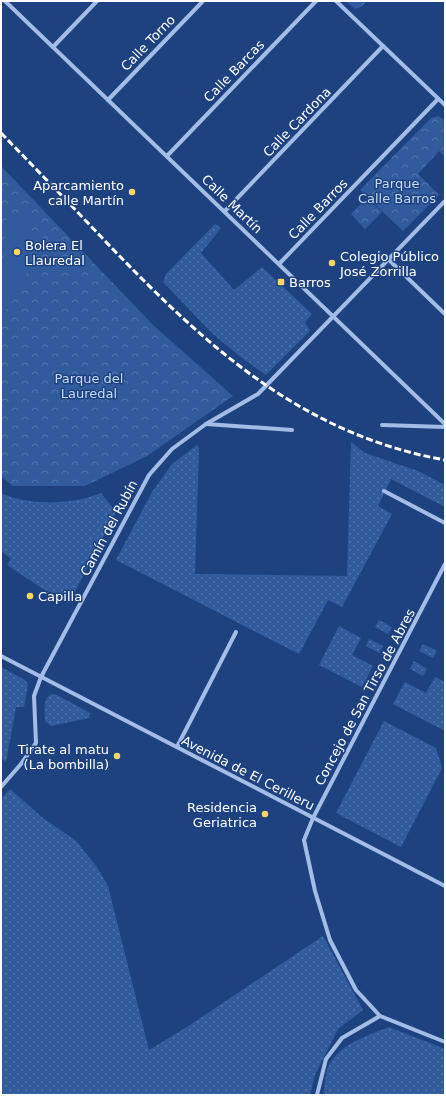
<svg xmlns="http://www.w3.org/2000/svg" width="446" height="1096" font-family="'DejaVu Sans',sans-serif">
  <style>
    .grass { fill: url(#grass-dots) }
    .park { fill: url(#park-crowns) }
    .pitch { fill: #325b9e }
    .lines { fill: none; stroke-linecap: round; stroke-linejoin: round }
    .minor { stroke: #a3bde8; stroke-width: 4 }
    .rail { stroke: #fff; stroke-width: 3; stroke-dasharray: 7 3; stroke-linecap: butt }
    .poi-dot { fill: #f7d662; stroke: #1e4280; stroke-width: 1.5 }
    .labels { text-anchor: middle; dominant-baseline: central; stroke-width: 3; stroke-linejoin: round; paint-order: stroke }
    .street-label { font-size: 13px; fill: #fff; stroke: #1e4280 }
    .park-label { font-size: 13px; fill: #c7d9f6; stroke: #1e4280 }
    .poi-label { font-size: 13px; fill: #fff; stroke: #1e4280; text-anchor: start }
  </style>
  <defs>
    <pattern id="grass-dots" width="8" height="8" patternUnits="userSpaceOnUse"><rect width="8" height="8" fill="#325b9e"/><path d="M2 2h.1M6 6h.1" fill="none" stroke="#5174ad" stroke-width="1.8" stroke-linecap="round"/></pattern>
    <pattern id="park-crowns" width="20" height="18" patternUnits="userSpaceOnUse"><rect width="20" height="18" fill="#325b9e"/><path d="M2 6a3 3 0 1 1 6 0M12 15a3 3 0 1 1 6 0" fill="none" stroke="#5174ad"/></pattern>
  </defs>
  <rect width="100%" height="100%" fill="#1e4280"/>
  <g class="grass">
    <path d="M215 224 221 228 201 253 234 290 262 267 312 314 305 322 310 331 266 375 238 355 213 334 163 282 166 274Z"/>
    <path d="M351 442 365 453 418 471 445 485V507L391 479 378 506 392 514 342 607 328 600 299 654 116 560 152 492 172 464 197 445 199 449 195 574 347 576Z"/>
    <path d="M1 493C29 506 72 505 101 493L116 512 69 603H67V594L52 593 43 589 7 565 11 559 1 551Z"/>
    <path d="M379 620 392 627 388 634 375 627Z"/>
    <path d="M339 626 361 638 352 655 373 666 362 687 319 665Z"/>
    <path d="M369 639 383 646 379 653 366 646Z"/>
    <path d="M423 644 437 651 433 658 419 651Z"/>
    <path d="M414 661 427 669 423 676 410 669Z"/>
    <path d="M1 667 25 680 28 684 24 707H16L6 762 1 758Z"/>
    <path d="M435 677 445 682V731L393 704 405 682 426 693Z"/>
    <path d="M52 694 57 695 90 713 89 718 51 726 45 721C45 711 42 699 52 694Z"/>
    <path d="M384 721 436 748 442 768 401 847 336 813Z"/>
    <path d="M10 789 43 818 76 841 97 867 108 886 149 1050 187 1027 323 936 363 1010 338 1029 315 1075 310 1095H1V799Z"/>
    <path d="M389 1027 445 1049V1095H323C325 1086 325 1075 328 1067 339 1044 367 1036 389 1027Z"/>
  </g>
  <g class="park">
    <path d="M346 1H367L361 7 355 9Z"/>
    <path d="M438 116 445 120V157L439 151 418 174 439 195 403 231 360 190 431 118Z"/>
    <path d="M1 166 153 325 233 396 147 456 85 486H12L1 476Z"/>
    <path d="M367 198 382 212 365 229 351 214Z"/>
  </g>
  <path class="pitch" d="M7 211 32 219 25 285 1 316V286Z"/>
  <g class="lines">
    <g class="minor">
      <path d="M5 1 445 424"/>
      <path d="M336 1 445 105"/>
      <path d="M53 47 97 1"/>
      <path d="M108 100 203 1"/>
      <path d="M167 156 316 1"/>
      <path d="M225 211 383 46"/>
      <path d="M389 260 445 314"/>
      <path d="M280 263 438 99"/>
      <path d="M206 424 292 430"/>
      <path d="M382 425 445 427"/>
      <path d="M384 491 445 523"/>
      <path d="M445 564 313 818 304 840 315 891 330 940 356 990 380 1016 445 1042"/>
      <path d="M1 656 445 886"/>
      <path d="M177 747 236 632"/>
      <path d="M1 787 21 764 36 743 34 696 41 677 149 475 172 449 206 424 258 394 445 201"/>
      <path d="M317 1095 326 1059 342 1038 380 1016"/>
    </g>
    <path class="rail" d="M1 133C36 169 71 205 106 242 204 344 300 434 445 460"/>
  </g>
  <g class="poi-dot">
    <circle cx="132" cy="192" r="4"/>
    <circle cx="17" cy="252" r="4"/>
    <circle cx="332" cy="263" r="4"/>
    <rect x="277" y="278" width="8" height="8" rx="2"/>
    <circle cx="30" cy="596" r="4"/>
    <circle cx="117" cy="756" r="4"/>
    <circle cx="265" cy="814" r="4"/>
  </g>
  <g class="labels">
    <g class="street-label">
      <text transform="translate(148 43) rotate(-46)">Calle Torno</text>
      <text transform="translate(234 71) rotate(-46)">Calle Barcas</text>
      <text transform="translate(297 122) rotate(-46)">Calle Cardona</text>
      <text transform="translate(232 204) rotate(44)">Calle Martín</text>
      <text transform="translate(318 209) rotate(-46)">Calle Barros</text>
      <text transform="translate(109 528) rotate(-62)">Camín del Rubín</text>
      <text transform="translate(365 697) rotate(-62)">Concejo de San Tirso de Abres</text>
      <text transform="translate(248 773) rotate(27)">Avenida de El Cerilleru</text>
    </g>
    <g class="park-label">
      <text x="397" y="183">Parque<tspan x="397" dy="15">Calle Barros</tspan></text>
      <text x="89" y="378">Parque del<tspan x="89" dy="15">Lauredal</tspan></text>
    </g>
    <g class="poi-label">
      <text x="124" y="185" text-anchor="end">Aparcamiento<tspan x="124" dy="15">calle Martín</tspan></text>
      <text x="25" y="245">Bolera El<tspan x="25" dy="15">Llauredal</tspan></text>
      <text x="340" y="256">Colegio Público<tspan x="340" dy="15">José Zorrilla</tspan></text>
      <text x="289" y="282">Barros</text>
      <text x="38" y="596">Capilla</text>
      <text x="109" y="749" text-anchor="end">Tirate al matu<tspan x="109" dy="15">(La bombilla)</tspan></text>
      <text x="257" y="807" text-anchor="end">Residencia<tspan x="257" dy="15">Geriatrica</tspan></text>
    </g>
  </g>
  <rect width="446" height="1096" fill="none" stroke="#ffffff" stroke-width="4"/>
</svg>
